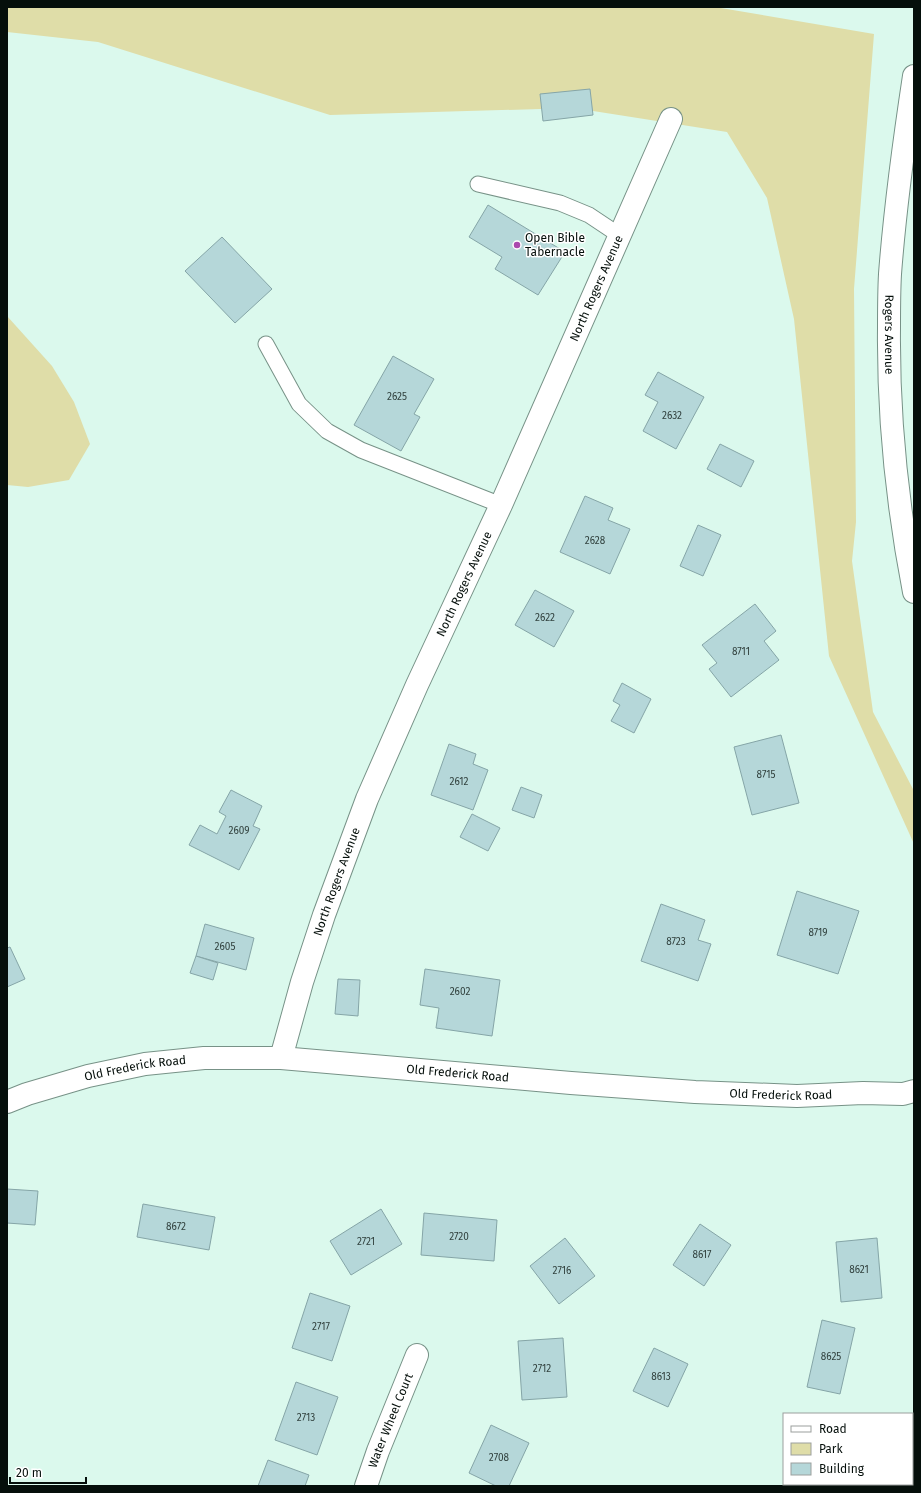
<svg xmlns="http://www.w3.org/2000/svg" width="921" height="1493" font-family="'Fira Sans',sans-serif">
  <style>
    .green { fill: #dfdda8 }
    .building { fill: #b5d7d9; stroke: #85a5a7 }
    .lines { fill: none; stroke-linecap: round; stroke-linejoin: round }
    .service-casing { stroke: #779287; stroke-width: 17 }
    .minor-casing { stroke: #779287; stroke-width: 24 }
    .tertiary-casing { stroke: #779287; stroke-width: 24 }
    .secondary-casing { stroke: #779287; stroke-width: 24 }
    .service { stroke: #fff; stroke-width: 15 }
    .minor { stroke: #fff; stroke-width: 22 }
    .tertiary { stroke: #fff; stroke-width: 22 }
    .secondary { stroke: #fff; stroke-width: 22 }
    .poi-dot { fill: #ab48ae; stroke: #fff; stroke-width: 1.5 }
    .labels { text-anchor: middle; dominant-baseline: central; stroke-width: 3; stroke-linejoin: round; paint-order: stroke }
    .number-label { font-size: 10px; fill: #31413e }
    .poi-label { font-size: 12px; fill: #050f0b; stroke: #fff; text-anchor: start }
    .street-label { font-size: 12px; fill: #050f0b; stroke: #fff }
  </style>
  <rect width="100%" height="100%" fill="#dbf9ed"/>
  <g class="green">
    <path d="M7 7H715L874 34 854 289 856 522 852 561 873 712 914 791V844L829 656 794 319 767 198 727 132 574 108 330 115 98 42 7 32Z"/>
    <path d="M7 316 52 366 74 402 90 444 69 480 28 487 7 485Z"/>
  </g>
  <g class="building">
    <path d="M590 89 593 115 543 121 540 94Z"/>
    <path d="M488 205 565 252 538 295 495 269 502 257 469 237Z"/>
    <path d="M222 237 272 289 235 323 185 271Z"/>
    <path d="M393 356 434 379 414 414 420 417 401 451 354 425Z"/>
    <path d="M658 372 704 397 676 449 643 431 658 402 645 395Z"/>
    <path d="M720 444 754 461 741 487 707 469Z"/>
    <path d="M585 496 613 508 608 520 630 529 610 574 560 552Z"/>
    <path d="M698 525 721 535 703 576 680 566Z"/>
    <path d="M535 590 574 611 554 647 515 625Z"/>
    <path d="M755 604 776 631 764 641 779 660 731 697 709 669 717 663 702 645Z"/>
    <path d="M622 683 651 699 634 733 611 721 620 705 613 701Z"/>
    <path d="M781 735 799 803 752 815 734 747Z"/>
    <path d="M449 744 476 754 473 764 488 770 473 810 431 795Z"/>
    <path d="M521 787 542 795 534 818 512 810Z"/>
    <path d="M231 790 262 806 253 826 260 829 239 870 189 845 200 825 217 834 226 816 219 812Z"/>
    <path d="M472 814 500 828 488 851 460 837Z"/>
    <path d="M797 891 859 911 838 974 777 955Z"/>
    <path d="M661 904 705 920 698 940 711 944 698 981 641 961Z"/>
    <path d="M205 924 254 938 246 970 196 956Z"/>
    <path d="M10 947 25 979 7 987V948Z"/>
    <path d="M196 956 218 963 213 980 190 973Z"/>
    <path d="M425 969 500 980 492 1036 436 1028 439 1008 420 1005Z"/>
    <path d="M338 979 360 980 358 1016 335 1014Z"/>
    <path d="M7 1189 38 1191 35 1225 7 1223Z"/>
    <path d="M143 1204 215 1217 209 1250 137 1237Z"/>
    <path d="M381 1209 402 1244 351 1275 330 1241Z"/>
    <path d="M424 1213 497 1220 494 1261 421 1255Z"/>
    <path d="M700 1224 731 1245 704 1286 673 1265Z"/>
    <path d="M565 1238 595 1276 559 1304 530 1266Z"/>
    <path d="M877 1238 882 1298 841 1302 836 1242Z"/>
    <path d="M310 1293 350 1306 332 1361 292 1348Z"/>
    <path d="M822 1320 855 1328 840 1394 807 1387Z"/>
    <path d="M563 1338 567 1397 522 1400 518 1341Z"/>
    <path d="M654 1348 688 1364 668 1407 633 1391Z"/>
    <path d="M296 1382 338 1397 317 1455 275 1440Z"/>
    <path d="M491 1425 529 1443 509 1486H496L469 1473Z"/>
    <path d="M268 1460 309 1475 305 1486H258Z"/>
  </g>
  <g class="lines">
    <g class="service-casing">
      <g id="service">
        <path d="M478 184 560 203 589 215 619 235"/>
        <path d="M266 344 299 404 327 431 361 450 501 505"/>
      </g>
    </g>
    <g class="minor-casing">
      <g id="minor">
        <path id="s1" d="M281 1058 302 982 324 915 367 799 417 685 501 505 671 119"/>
        <path id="s2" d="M366 1486 378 1451 417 1355"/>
      </g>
    </g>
    <g class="tertiary-casing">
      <g id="tertiary">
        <path id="s3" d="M7 1102 27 1094 88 1076 145 1064 204 1058H281L571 1083 695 1092 797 1096 863 1093 903 1094 914 1091"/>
      </g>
    </g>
    <g class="secondary-casing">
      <g id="secondary">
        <path id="s4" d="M914 76C904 142 895 208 890 274 889 292 889 310 889 328 888 418 897 504 914 592"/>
      </g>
    </g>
    <use href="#service" class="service"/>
    <use href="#minor" class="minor"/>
    <use href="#tertiary" class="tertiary"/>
    <use href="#secondary" class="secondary"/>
  </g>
  <circle class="poi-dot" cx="517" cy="245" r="4"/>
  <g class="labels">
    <g class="number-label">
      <text x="397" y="397">2625</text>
      <text x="672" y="416">2632</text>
      <text x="595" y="541">2628</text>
      <text x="545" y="618">2622</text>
      <text x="741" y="652">8711</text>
      <text x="766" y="775">8715</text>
      <text x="459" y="782">2612</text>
      <text x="239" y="831">2609</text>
      <text x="818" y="933">8719</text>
      <text x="676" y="942">8723</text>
      <text x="225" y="947">2605</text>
      <text x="460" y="992">2602</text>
      <text x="176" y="1227">8672</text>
      <text x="459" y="1237">2720</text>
      <text x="366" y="1242">2721</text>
      <text x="702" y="1255">8617</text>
      <text x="859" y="1270">8621</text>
      <text x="562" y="1271">2716</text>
      <text x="321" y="1327">2717</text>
      <text x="831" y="1357">8625</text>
      <text x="542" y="1369">2712</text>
      <text x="661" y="1377">8613</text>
      <text x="306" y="1418">2713</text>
      <text x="499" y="1458">2708</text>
    </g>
    <g class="poi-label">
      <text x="525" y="238">Open Bible<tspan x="525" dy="14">Tabernacle</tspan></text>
    </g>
    <g class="street-label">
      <text stroke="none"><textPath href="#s1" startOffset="833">North Rogers Avenue</textPath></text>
      <text stroke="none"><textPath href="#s4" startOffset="260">Rogers Avenue</textPath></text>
      <text stroke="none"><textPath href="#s1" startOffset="509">North Rogers Avenue</textPath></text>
      <text stroke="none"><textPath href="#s1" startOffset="185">North Rogers Avenue</textPath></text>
      <text stroke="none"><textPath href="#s3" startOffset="133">Old Frederick Road</textPath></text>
      <text stroke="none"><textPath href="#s3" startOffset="457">Old Frederick Road</textPath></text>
      <text stroke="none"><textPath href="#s3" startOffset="781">Old Frederick Road</textPath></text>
      <text stroke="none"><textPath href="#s2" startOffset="70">Water Wheel Court</textPath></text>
    </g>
  </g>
  <rect width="921" height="1493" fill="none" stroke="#050f0b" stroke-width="16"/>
  <rect x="783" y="1413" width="130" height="72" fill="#ffffff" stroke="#9b9f9d"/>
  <rect x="791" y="1426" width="20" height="6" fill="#ffffff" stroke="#9b9f9d"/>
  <text x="819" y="1433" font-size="12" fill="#050f0b">Road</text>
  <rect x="791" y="1443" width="20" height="12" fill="#dfdda8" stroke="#9b9f9d"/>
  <text x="819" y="1453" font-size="12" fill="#050f0b">Park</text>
  <rect x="791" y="1463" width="20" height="12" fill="#b5d7d9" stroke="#9b9f9d"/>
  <text x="819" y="1473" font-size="12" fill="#050f0b">Building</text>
  <path d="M10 1477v6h76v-6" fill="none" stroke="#050f0b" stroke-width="2"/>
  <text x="16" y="1477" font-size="12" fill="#050f0b" stroke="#ffffff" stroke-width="3" paint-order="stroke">20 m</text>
</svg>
